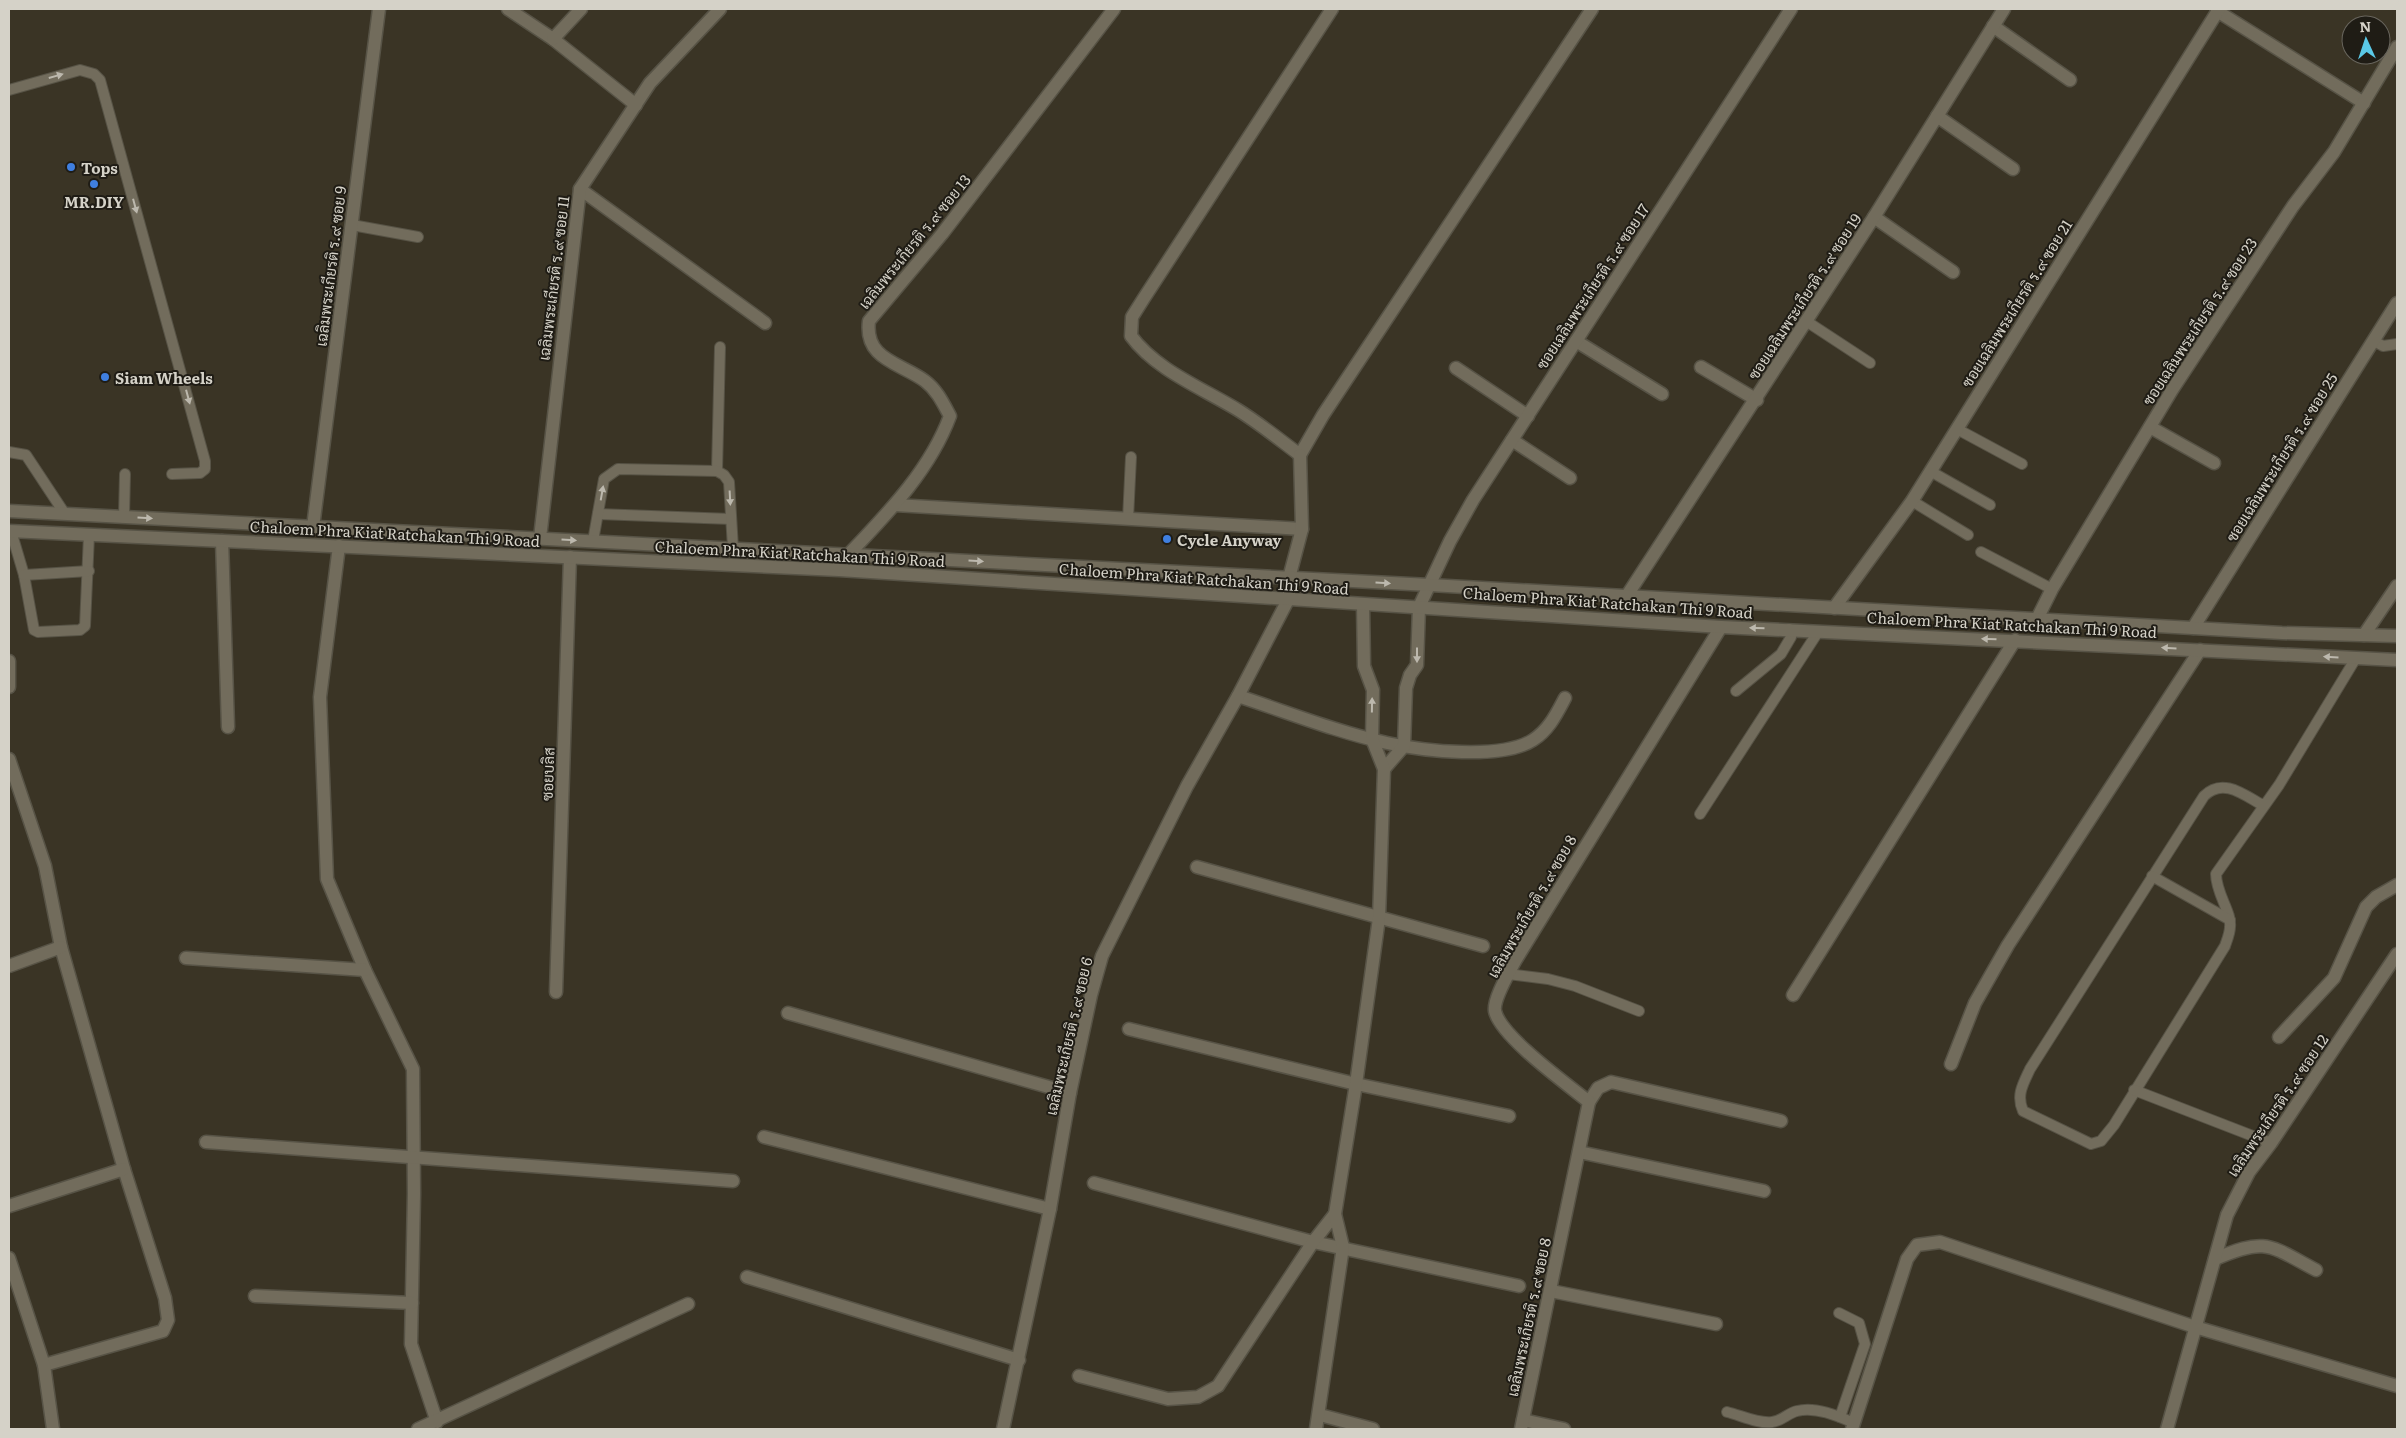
<svg xmlns="http://www.w3.org/2000/svg" width="2406" height="1438" font-family="Literata,Sarabun,serif">
  <style>
    .lines { fill: none; stroke-linecap: round; stroke-linejoin: round }
    .lane-casing { stroke: #575346; stroke-width: 12 }
    .street-casing { stroke: #575346; stroke-width: 15 }
    .secondary-casing { stroke: #575346; stroke-width: 15 }
    .lane { stroke: #726c5c; stroke-width: 10 }
    .street { stroke: #726c5c; stroke-width: 12 }
    .secondary { stroke: #726c5c; stroke-width: 12 }
    .oneway { fill: #bcb8ad }
    .shop-dot { fill: #3f7fe0; stroke: #1f1c15; stroke-width: 2 }
    .labels { text-anchor: middle; dominant-baseline: central; stroke-width: 4; stroke-linejoin: round; paint-order: stroke }
    .poi-label { font-size: 15px; font-weight: bold; fill: #d5d2c8; stroke: #1f1c15; text-anchor: start }
    .street-label { font-size: 15px; fill: #d5d2c8; stroke: #1f1c15 }
  </style>
  <rect width="100%" height="100%" fill="#3a3425"/>
  <g class="lines">
    <g class="lane-casing">
      <g id="lane">
        <path d="M9 90 80 70 94 74 100 80 205 461V469L200 473 172 474"/>
        <path d="M352 225 418 237"/>
        <path d="M1806 321 1870 363"/>
        <path d="M2374 341 2383 346 2397 344"/>
        <path d="M1957 429 2022 464"/>
        <path d="M9 452 26 455 65 514"/>
        <path d="M717 471 720 347"/>
        <path d="M1930 471 1990 505"/>
        <path d="M1912 501 1968 535"/>
        <path d="M598 514 731 519"/>
        <path d="M124 517 125 474"/>
        <path d="M1128 519 1131 457"/>
        <path d="M11 531 24 575 34 630 38 632 80 630 85 626 89 535"/>
        <path d="M593 541 604 479 618 469 717 471 724 475 729 482 733 548"/>
        <path d="M1981 552 2052 589"/>
        <path d="M24 575 89 571"/>
        <path d="M1736 691 1781 654 1791 637 1789 629"/>
        <path d="M2264 806C2244 795 2223 777 2204 796L2030 1069C2023 1084 2016 1095 2023 1111L2091 1144 2101 1141 2114 1125 2225 946C2227 940 2230 933 2230 927 2232 912 2216 894 2216 874L2279 785 2356 658"/>
        <path d="M1700 814 1818 632"/>
        <path d="M2152 876 2230 920"/>
        <path d="M1508 974 1548 979 1575 986 1639 1011"/>
        <path d="M2134 1090 2271 1143"/>
        <path d="M1839 1313 1859 1323 1865 1344 1840 1417"/>
        <path d="M1727 1412C1740 1415 1758 1424 1772 1422 1782 1421 1788 1413 1797 1411 1815 1406 1838 1416 1854 1423"/>
      </g>
    </g>
    <g class="street-casing">
      <g id="street">
        <path d="M508 9 553 39 636 105"/>
        <path d="M1332 9 1144 298 1132 317 1131 336C1156 370 1202 388 1238 410 1259 423 1280 440 1300 455L1323 415 1592 9"/>
        <path d="M2217 11 2364 103"/>
        <path d="M1993 26 2070 80"/>
        <path d="M553 39 581 9"/>
        <path d="M1937 116 2013 169"/>
        <path d="M580 189 765 323"/>
        <path d="M1874 217 1953 272"/>
        <path d="M1576 341 1662 394"/>
        <path d="M1701 367 1757 400"/>
        <path d="M1456 368 1528 416"/>
        <path d="M2150 427 2214 463"/>
        <path d="M1512 440 1570 478"/>
        <path d="M895 505 1302 529"/>
        <path d="M313 527 379 9"/>
        <path d="M540 538 580 189 650 83 720 9"/>
        <path d="M222 541 228 727"/>
        <path d="M339 546 320 697 327 879 365 970 413 1069 414 1194 411 1344 437 1422"/>
        <path d="M849 554C888 513 930 470 950 416 943 403 937 390 925 381 901 363 864 360 869 321L942 234 1114 9"/>
        <path d="M1626 597 1874 217 2004 9"/>
        <path d="M1834 608 1912 501 2219 9"/>
        <path d="M2037 619 2052 589 2172 390 2293 206 2334 152 2397 47"/>
        <path d="M2193 628 2397 303"/>
        <path d="M2364 635 2397 586"/>
        <path d="M9 661V687"/>
        <path d="M1238 696C1287 712 1337 732 1387 743 1423 751 1502 760 1533 740 1549 730 1557 713 1565 698"/>
        <path d="M9 759 45 866 61 947 124 1169 165 1298 168 1320 163 1331 44 1365"/>
        <path d="M1384 769 1404 746 1406 688 1410 675 1417 665 1419 607 1450 541 1473 500 1791 9"/>
        <path d="M1197 867 1483 946"/>
        <path d="M186 958 365 970"/>
        <path d="M9 966 61 947"/>
        <path d="M556 992 570 557"/>
        <path d="M1793 995 2015 640"/>
        <path d="M788 1013 1070 1093"/>
        <path d="M1129 1029 1356 1084 1509 1116"/>
        <path d="M2279 1037 2334 978 2366 907 2376 897 2397 885"/>
        <path d="M1951 1064 1975 1003 2008 945 2200 650"/>
        <path d="M1589 1102 1598 1088 1611 1082 1781 1121"/>
        <path d="M764 1137 1050 1209"/>
        <path d="M206 1142 733 1181"/>
        <path d="M1579 1152 1764 1191"/>
        <path d="M1094 1183 1313 1242 1519 1286"/>
        <path d="M9 1206 124 1169"/>
        <path d="M9 1258 44 1365 53 1429"/>
        <path d="M2215 1259C2266 1237 2269 1245 2316 1270"/>
        <path d="M747 1277 1019 1360"/>
        <path d="M1551 1291 1716 1324"/>
        <path d="M255 1296 412 1303"/>
        <path d="M1079 1376 1168 1399 1198 1397 1218 1386 1313 1242 1335 1214"/>
        <path d="M1320 1415 1373 1429"/>
        <path d="M1523 1420 1564 1429"/>
        <path d="M418 1429 688 1304"/>
        <path d="M1003 1429 1050 1209 1070 1093 1091 995 1102 956 1187 786 1238 696 1289 598V578L1302 529 1300 455"/>
        <path d="M1316 1429 1343 1247 1335 1214 1356 1084 1379 918 1384 769 1372 739 1373 690 1364 666 1363 605"/>
        <path d="M1521 1429 1589 1102C1567 1084 1500 1036 1495 1011 1493 999 1509 973 1515 961L1721 627"/>
        <path d="M1852 1429 1907 1259 1917 1245 1940 1242 2195 1327 2397 1386"/>
        <path d="M2167 1429 2227 1215 2249 1172 2271 1143 2397 954"/>
      </g>
    </g>
    <g class="secondary-casing">
      <g id="secondary">
        <path d="M9 511 1430 585 2282 633 2397 636"/>
        <path d="M9 531 839 570 1721 627 2397 660"/>
      </g>
    </g>
    <use href="#lane" class="lane"/>
    <use href="#street" class="street"/>
    <use href="#secondary" class="secondary"/>
  </g>
  <defs><path id="oneway-solid" d="M-6-.8H1V-3.2L6.5 0L1 3.2V.8H-6Z" transform="scale(1.25)"/></defs>
  <g class="oneway">
    <use href="#oneway-solid" transform="translate(56 76) rotate(-16)"/>
    <use href="#oneway-solid" transform="translate(135 206) rotate(75)"/>
    <use href="#oneway-solid" transform="translate(188 397) rotate(75)"/>
    <use href="#oneway-solid" transform="translate(602 493) rotate(-80)"/>
    <use href="#oneway-solid" transform="translate(730 498) rotate(87)"/>
    <use href="#oneway-solid" transform="translate(145 518) rotate(3)"/>
    <use href="#oneway-solid" transform="translate(569 540) rotate(3)"/>
    <use href="#oneway-solid" transform="translate(976 561) rotate(3)"/>
    <use href="#oneway-solid" transform="translate(1383 583) rotate(3)"/>
    <use href="#oneway-solid" transform="translate(1757 628) rotate(-178)"/>
    <use href="#oneway-solid" transform="translate(1989 639) rotate(-178)"/>
    <use href="#oneway-solid" transform="translate(2169 648) rotate(-177)"/>
    <use href="#oneway-solid" transform="translate(1417 655) rotate(90)"/>
    <use href="#oneway-solid" transform="translate(2331 657) rotate(-177)"/>
    <use href="#oneway-solid" transform="translate(1372 705) rotate(-89)"/>
  </g>
  <g class="shop-dot">
    <circle cx="71" cy="167" r="5"/>
    <circle cx="94" cy="184" r="5"/>
    <circle cx="105" cy="377" r="5"/>
    <circle cx="1167" cy="539" r="5"/>
  </g>
  <g class="labels">
    <g class="poi-label">
      <text x="81" y="167">Tops</text>
      <text x="94" y="201" text-anchor="middle">MR.DIY</text>
      <text x="115" y="377">Siam Wheels</text>
      <text x="1177" y="539">Cycle Anyway</text>
    </g>
    <g class="street-label">
      <text transform="translate(914 241) rotate(-51)">เฉลิมพระเกียรติ ร.๙ ซอย 13</text>
      <text transform="translate(330 266) rotate(-83)">เฉลิมพระเกียรติ ร.๙ ซอย 9</text>
      <text transform="translate(553 278) rotate(-83)">เฉลิมพระเกียรติ ร.๙ ซอย 11</text>
      <text transform="translate(1592 286) rotate(-57)">ซอยเฉลิมพระเกียรติ ร.๙ ซอย 17</text>
      <text transform="translate(1804 296) rotate(-57)">ซอยเฉลิมพระเกียรติ ร.๙ ซอย 19</text>
      <text transform="translate(2016 303) rotate(-58)">ซอยเฉลิมพระเกียรติ ร.๙ ซอย 21</text>
      <text transform="translate(2199 321) rotate(-57)">ซอยเฉลิมพระเกียรติ ร.๙ ซอย 23</text>
      <text transform="translate(2281 457) rotate(-58)">ซอยเฉลิมพระเกียรติ ร.๙ ซอย 25</text>
      <text transform="translate(395 533) rotate(3)">Chaloem Phra Kiat Ratchakan Thi 9 Road</text>
      <text transform="translate(800 553) rotate(3)">Chaloem Phra Kiat Ratchakan Thi 9 Road</text>
      <text transform="translate(1204 578) rotate(4)">Chaloem Phra Kiat Ratchakan Thi 9 Road</text>
      <text transform="translate(1608 602) rotate(4)">Chaloem Phra Kiat Ratchakan Thi 9 Road</text>
      <text transform="translate(2012 624) rotate(3)">Chaloem Phra Kiat Ratchakan Thi 9 Road</text>
      <text transform="translate(547 774) rotate(-88)">ซอยบลิส</text>
      <text transform="translate(1531 906) rotate(-60)">เฉลิมพระเกียรติ ร.๙ ซอย 8</text>
      <text transform="translate(1068 1036) rotate(-77)">เฉลิมพระเกียรติ ร.๙ ซอย 6</text>
      <text transform="translate(2277 1105) rotate(-56)">เฉลิมพระเกียรติ ร.๙ ซอย 12</text>
      <text transform="translate(1528 1317) rotate(-78)">เฉลิมพระเกียรติ ร.๙ ซอย 8</text>
    </g>
  </g>
  <rect width="2406" height="1438" fill="none" stroke="#d5d2c8" stroke-width="20"/>
  <g transform="translate(2366 40) rotate(357)"><circle r="24" fill="#1f1c15" stroke="#68655d"/>
  <path d="M0-4L9 19L0 12L-9 19Z" fill="#5ac8e6"/>
  <text y="-8" font-size="14" font-weight="bold" text-anchor="middle" fill="#d5d2c8">N</text>
  </g>
</svg>
